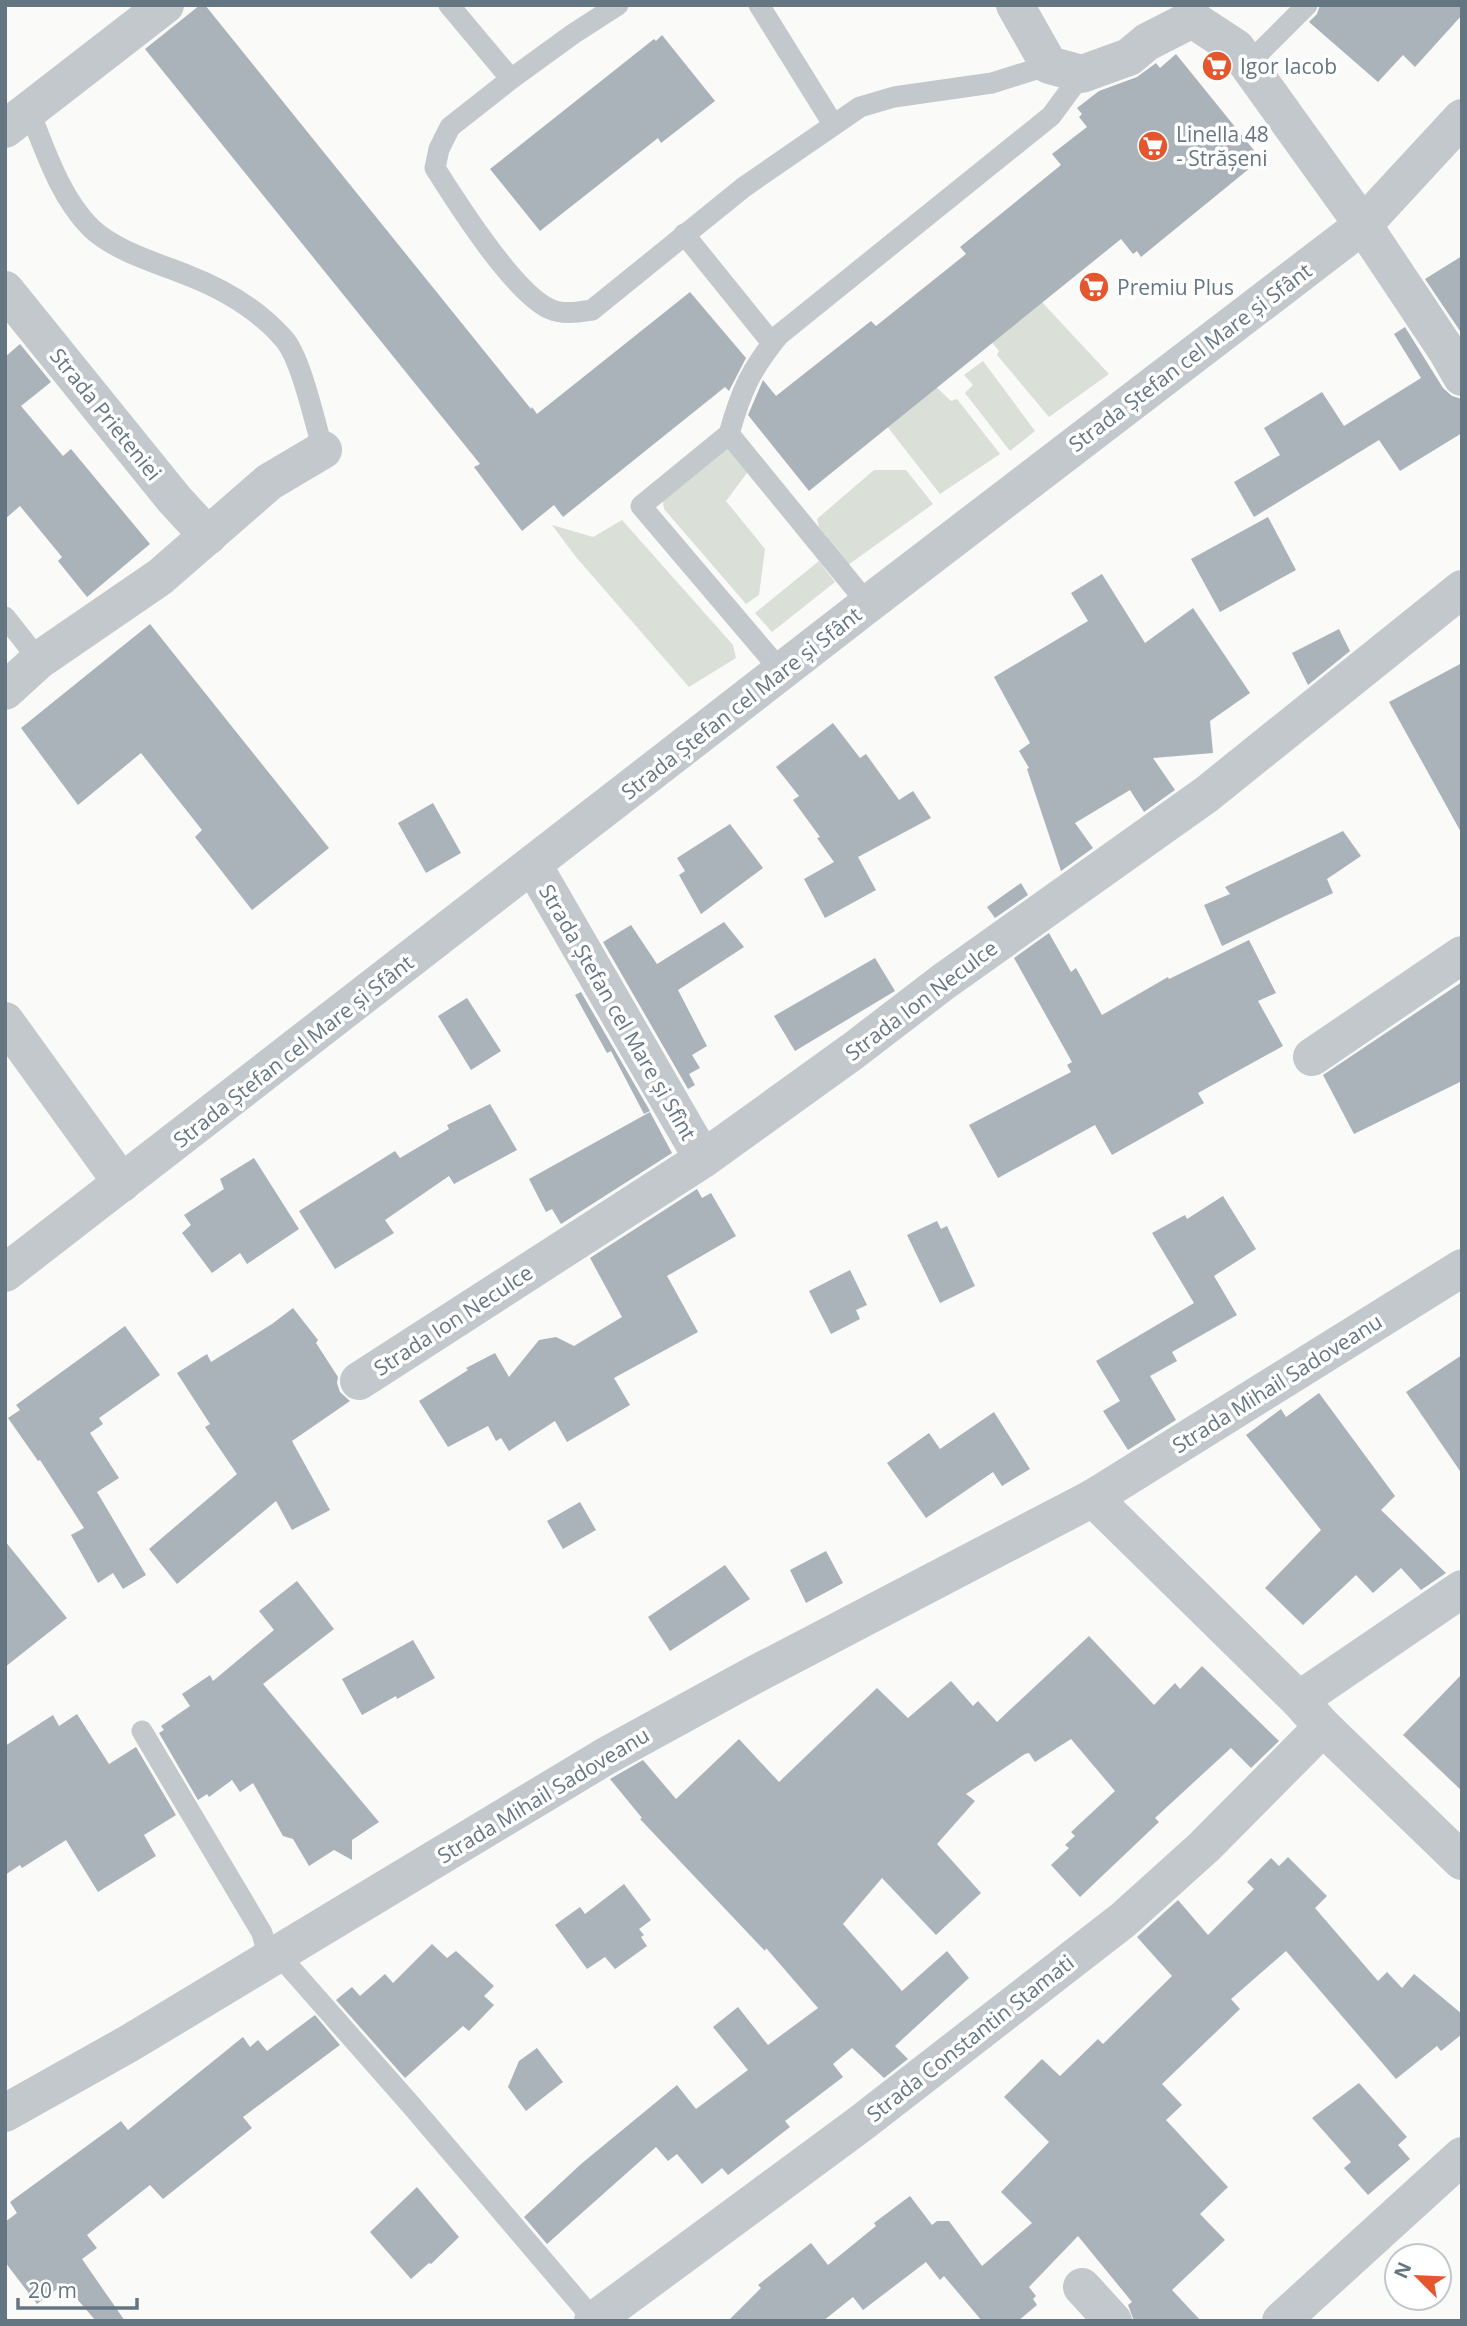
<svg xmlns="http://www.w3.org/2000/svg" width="1467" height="2326" font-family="'Open Sans',sans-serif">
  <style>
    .green { fill: #dadfd7 }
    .building { fill: #aab3b9 }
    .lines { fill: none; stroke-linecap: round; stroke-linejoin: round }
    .service { stroke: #c3c8cc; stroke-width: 21 }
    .minor { stroke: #c3c8cc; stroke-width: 38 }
    .tertiary { stroke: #c3c8cc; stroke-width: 38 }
    .labels { text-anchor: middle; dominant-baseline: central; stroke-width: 7; stroke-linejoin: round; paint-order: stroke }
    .poi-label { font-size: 21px; fill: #657683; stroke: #fff; text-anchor: start }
    .street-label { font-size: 21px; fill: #657683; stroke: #fff }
  </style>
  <rect width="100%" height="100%" fill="#fafaf8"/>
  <g class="green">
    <path d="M1039 299 1109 374 1049 417 997 355 999 351 990 340Z"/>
    <path d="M983 361 1035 431 1010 451 965 393 973 385 964 375Z"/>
    <path d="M934 385 951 401 957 399 1000 454 940 494 886 425Z"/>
    <path d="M725 442 750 469 726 501 765 549 759 595 746 604 664 509 662 495Z"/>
    <path d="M874 470H906L933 504 848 565 819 527 817 519Z"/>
    <path d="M622 520 733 645 736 658 689 687 576 557 552 525 593 537Z"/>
    <path d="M819 561 835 582 772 632 755 613Z"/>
  </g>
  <g class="building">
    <path d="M200 5H205L531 409 532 407 537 414 690 292 746 358 729 391 725 387 563 517 554 505 522 531 474 467 480 464 145 49Z"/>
    <path d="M1320 5H1462V15L1415 67 1403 55 1378 82 1309 22 1317 14Z"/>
    <path d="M662 35 715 101 661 143 658 138 540 231 490 169 654 39 656 41Z"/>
    <path d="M1176 54 1261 159 1141 257 1137 251 1133 254 1121 239 809 491 748 415 763 380 776 396 871 321 876 326 966 254 960 247 1061 165 1052 154 1087 127 1079 117 1082 114 1077 108 1099 91 1137 77 1156 63 1160 68Z"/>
    <path d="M1462 256V334L1425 279Z"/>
    <path d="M1405 327 1443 388 1452 396 1462 399V433L1400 471 1379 440 1254 517 1234 482 1280 455 1264 428 1322 392 1344 426 1421 378 1394 334Z"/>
    <path d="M20 344 51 382 21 406 63 456 71 449 150 544 87 597 58 561 62 557 20 506 5 519V357Z"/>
    <path d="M1268 517 1296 570 1220 612 1191 559Z"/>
    <path d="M1102 574 1145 643 1193 608 1250 693 1210 721 1213 753 1153 758 1175 790 1144 812 1130 790 1075 823 1093 848 1061 871 1027 769 1029 768 1019 751 1030 743 994 677 1088 621 1071 593Z"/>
    <path d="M150 624 329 848 252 910 195 837 202 830 141 753 78 805 21 728Z"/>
    <path d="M1339 629 1350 651 1308 685 1292 653Z"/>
    <path d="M1462 663V834L1389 702Z"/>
    <path d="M833 723 860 758 866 754 899 800 913 791 931 818 858 857 876 890 825 918 804 879 834 862 817 838 820 837 793 800 799 796 776 767Z"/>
    <path d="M433 803 461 853 426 873 398 823Z"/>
    <path d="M730 824 763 868 701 914 679 875 685 871 677 858Z"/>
    <path d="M1343 831 1361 856 1327 879 1333 893 1222 946 1204 905 1230 894 1225 887Z"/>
    <path d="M1021 883 1028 895 995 918 987 907Z"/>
    <path d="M724 922 744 947 678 990 707 1046 692 1055 700 1068 689 1074 695 1085 688 1089 603 942 631 925 657 964Z"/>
    <path d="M1049 933 1071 972 1076 968 1102 1015 1168 977 1169 979 1249 940 1276 993 1258 1001 1283 1046 1198 1093 1204 1103 1112 1155 1095 1125 998 1178 969 1125 1071 1072 1067 1065 1072 1062 1014 958Z"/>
    <path d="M875 958 895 991 795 1051 774 1016Z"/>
    <path d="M1462 982V1081L1354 1134 1323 1075Z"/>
    <path d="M581 992 650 1111 644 1114 611 1051 607 1053 575 995Z"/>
    <path d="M467 998 501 1051 471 1070 438 1016Z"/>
    <path d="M490 1104 517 1150 454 1184 449 1176 385 1220 394 1233 335 1269 299 1211 395 1151 400 1158 449 1129 447 1125Z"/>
    <path d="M650 1112 672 1153 561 1224 552 1209 546 1212 529 1179Z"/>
    <path d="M254 1158 299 1229 247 1264 240 1253 212 1273 182 1233 191 1225 184 1215 224 1189 220 1179Z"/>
    <path d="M697 1189 702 1198 711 1193 736 1236 667 1276 698 1332 614 1378 630 1405 567 1442 555 1421 509 1451 501 1438 496 1441 488 1426 448 1447 419 1401 468 1370 466 1368 495 1353 509 1377 539 1340 556 1337 574 1346 622 1317 590 1258Z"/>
    <path d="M1223 1196 1256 1249 1214 1276 1237 1315 1172 1352 1177 1361 1150 1376 1176 1420 1128 1450 1103 1411 1120 1401 1096 1361 1194 1303 1152 1233 1185 1215 1187 1219Z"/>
    <path d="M937 1221 941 1229 947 1226 975 1286 940 1303 907 1235Z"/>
    <path d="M850 1270 867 1305 856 1310 860 1319 831 1334 809 1291Z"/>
    <path d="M293 1308 318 1340 316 1343 338 1377 337 1383 340 1392 350 1401 292 1441 330 1510 292 1530 276 1501 177 1584 149 1549 237 1474 205 1427 210 1424 177 1373 207 1354 211 1362 272 1324Z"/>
    <path d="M125 1326 160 1375 99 1418 103 1424 90 1433 119 1478 97 1492 146 1575 123 1589 113 1573 98 1583 71 1535 84 1528 40 1460 38 1461 8 1418 20 1410 16 1405Z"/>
    <path d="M1462 1355V1474L1406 1392Z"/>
    <path d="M1319 1393 1395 1496 1381 1510 1446 1573 1421 1590 1401 1568 1373 1593 1356 1575 1303 1625 1265 1588 1321 1530 1246 1435 1281 1409 1286 1417Z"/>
    <path d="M994 1412 1030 1469 1002 1486 993 1472 926 1518 887 1463 929 1433 940 1449Z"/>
    <path d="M580 1502 596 1530 563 1549 547 1521Z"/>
    <path d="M5 1541 67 1618 5 1667Z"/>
    <path d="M826 1551 843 1583 806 1603 790 1570Z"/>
    <path d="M725 1565 750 1599 670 1651 648 1617Z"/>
    <path d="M297 1581 334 1629 263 1684 379 1822 352 1840V1860L334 1850 309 1866 293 1839 283 1836 253 1783 240 1792 232 1780 209 1797 207 1794 198 1800 159 1733 164 1730 161 1726 190 1706 182 1694 210 1675 213 1681 274 1630 259 1611Z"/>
    <path d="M1089 1636 1154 1705 1175 1683 1180 1689 1202 1666 1279 1741 1251 1768 1231 1748 1155 1818 1159 1822 1080 1897 1051 1865 1069 1848 1065 1845 1075 1836 1071 1832 1115 1791 1071 1739 1035 1762 1029 1753 1025 1754 966 1794 975 1801 937 1844 981 1893 936 1935 882 1878 843 1924 902 1991 947 1951 969 1978 895 2046 908 2059 884 2078 852 2048 833 2064 843 2077 785 2121 790 2127 728 2175 722 2168 702 2184 677 2154 668 2161 656 2147 547 2244 524 2217 581 2164 677 2085 696 2109 748 2070 713 2027 738 2007 768 2045 818 2008 766 1948 765 1951 640 1819 642 1818 610 1779 643 1760 676 1799 739 1739 779 1782 877 1688 908 1718 951 1681 973 1706 978 1701 997 1722Z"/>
    <path d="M413 1640 435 1678 397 1699 396 1696 362 1715 342 1679Z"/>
    <path d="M1462 1674V1791L1403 1735Z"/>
    <path d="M77 1714 109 1764 136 1747 176 1815 144 1835 156 1856 98 1892 66 1840 22 1868 20 1865 5 1875V1746L53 1715 59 1726Z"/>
    <path d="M1288 1857 1327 1896 1315 1908 1378 1981 1387 1972 1402 1988 1414 1974 1462 2014V2034L1441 2051 1437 2046 1396 2079 1286 1951 1231 1999 1240 2009 1162 2084 1182 2105 1166 2120 1228 2187 1200 2214 1225 2240 1172 2290 1201 2321H1134L1128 2305 1132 2302 1078 2236 1029 2287 1036 2296 1033 2299 1037 2305 1018 2321H982L944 2276 940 2280 926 2262 863 2310 853 2297 823 2321H728L761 2288 758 2285 811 2243 828 2265 876 2226 874 2223 910 2196 932 2225 937 2221H949L982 2266 1032 2223 1001 2192 1049 2142 1004 2097 1042 2059 1060 2076 1098 2039 1103 2044 1172 1976 1137 1937 1178 1900 1208 1935 1254 1889 1247 1882 1271 1858 1279 1866Z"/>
    <path d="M624 1884 651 1920 639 1929 644 1935 641 1937 647 1946 615 1969 605 1957 587 1969 555 1925 580 1907 585 1914Z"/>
    <path d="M432 1944 447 1958 456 1951 494 1986 484 1996 494 2005 469 2031 463 2026 405 2078 336 2000 352 1987 360 1996 385 1974 393 1983Z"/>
    <path d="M315 2015 340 2045 243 2117 252 2128 163 2199 150 2185 87 2235 97 2248 82 2259 125 2321H96L64 2284 37 2304 5 2262V2222L17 2213 10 2202 121 2121 128 2130 243 2037 250 2047 258 2040 267 2051Z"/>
    <path d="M537 2048 563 2082 526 2111 508 2087 519 2061Z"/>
    <path d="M1359 2083 1407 2137 1398 2145 1410 2159 1368 2195 1344 2168 1351 2162 1312 2118Z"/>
    <path d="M417 2187 459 2237 431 2264 429 2263 411 2279 370 2232Z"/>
  </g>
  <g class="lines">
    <g class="service">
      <path d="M449 5 511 79"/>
      <path d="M618 5 573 34 511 79 450 127 439 149 435 168C457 203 514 293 550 309 563 315 579 312 592 310L744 187 860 107 894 97 992 83 1049 65"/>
      <path d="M759 5 833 124"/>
      <path d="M1248 64 1307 5"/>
      <path d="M29 110C45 150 60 197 91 228 115 251 157 263 187 275 223 289 258 309 284 339 301 358 315 423 323 450"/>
      <path d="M684 234 772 343"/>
      <path d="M729 434C741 391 751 369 779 335L1051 116 1082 74"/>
      <path d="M5 617 39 660"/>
      <path d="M782 672 641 506 729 434 868 604"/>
      <path d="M142 1731 262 1933 269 1959"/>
      <path d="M278 1954 411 2105 594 2320"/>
    </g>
    <g class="minor">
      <path d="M1015 5 1049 65 1082 74 1129 57 1147 42 1192 19 1236 48 1363 225 1447 351 1462 377"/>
      <path d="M5 129 165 5"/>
      <path d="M5 290 174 499 208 536"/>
      <path d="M5 691 39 660 160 577 269 482 323 450"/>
      <path d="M533 865 703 1159"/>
      <path d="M5 1021 122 1183"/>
      <path d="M1312 1057 1462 955"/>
      <path d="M359 1381 703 1159 853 1051 943 982 1207 794 1462 589"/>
      <path d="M1093 1498 1299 1700 1323 1727 1462 1861"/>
      <path d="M1299 1700 1462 1589"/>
      <path d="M5 2113 128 2044 606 1756 754 1675 1093 1498 1462 1268"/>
      <path d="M1082 2287 1113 2321"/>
      <path d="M593 2321 860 2124 1123 1920 1204 1847 1323 1727"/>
      <path d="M1281 2321 1462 2156"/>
    </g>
    <path class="tertiary" d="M5 1273 868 604 1363 225 1462 118"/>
  </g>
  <defs>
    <g id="supermarket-disc" transform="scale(1.575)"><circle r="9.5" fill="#e4572e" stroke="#fff"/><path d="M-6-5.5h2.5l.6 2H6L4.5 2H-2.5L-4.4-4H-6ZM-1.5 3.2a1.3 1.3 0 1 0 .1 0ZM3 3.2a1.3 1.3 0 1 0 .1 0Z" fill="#fff"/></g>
  </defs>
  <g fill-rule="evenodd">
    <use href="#supermarket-disc" x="1217" y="66"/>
    <use href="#supermarket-disc" x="1153" y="146"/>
    <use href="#supermarket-disc" x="1094" y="287"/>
  </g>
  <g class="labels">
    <g class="poi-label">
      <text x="1240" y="66">Igor Iacob</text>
      <text x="1176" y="134">Linella 48<tspan x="1176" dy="24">- Strășeni</tspan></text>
      <text x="1117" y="287">Premiu Plus</text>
    </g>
    <g class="street-label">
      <text transform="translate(1190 357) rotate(-37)">Strada Ștefan cel Mare și Sfânt</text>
      <text transform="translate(106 414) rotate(51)">Strada Prieteniei</text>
      <text transform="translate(741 703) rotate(-38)">Strada Ștefan cel Mare și Sfânt</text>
      <text transform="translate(921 1000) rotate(-37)">Strada Ion Neculce</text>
      <text transform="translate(618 1012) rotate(60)">Strada Ștefan cel Mare și Sfînt</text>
      <text transform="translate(293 1051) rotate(-38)">Strada Ștefan cel Mare și Sfânt</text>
      <text transform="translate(453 1320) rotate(-33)">Strada Ion Neculce</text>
      <text transform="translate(1277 1383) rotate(-32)">Strada Mihail Sadoveanu</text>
      <text transform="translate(543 1795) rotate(-31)">Strada Mihail Sadoveanu</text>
      <text transform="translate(970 2038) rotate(-38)">Strada Constantin Stamati</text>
    </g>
  </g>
  <rect width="1467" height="2326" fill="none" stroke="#657683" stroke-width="14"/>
  <g transform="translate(1418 2277) rotate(294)"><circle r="33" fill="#ffffff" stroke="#c1c8cd" stroke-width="2"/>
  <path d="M0-5L12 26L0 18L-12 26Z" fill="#e4572e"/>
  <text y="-10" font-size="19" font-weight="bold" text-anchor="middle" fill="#657683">N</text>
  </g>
  <path d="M18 2298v10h119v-10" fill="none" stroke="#657683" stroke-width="3.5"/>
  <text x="28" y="2298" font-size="21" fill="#657683" stroke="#ffffff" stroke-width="5" paint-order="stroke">20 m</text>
</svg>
